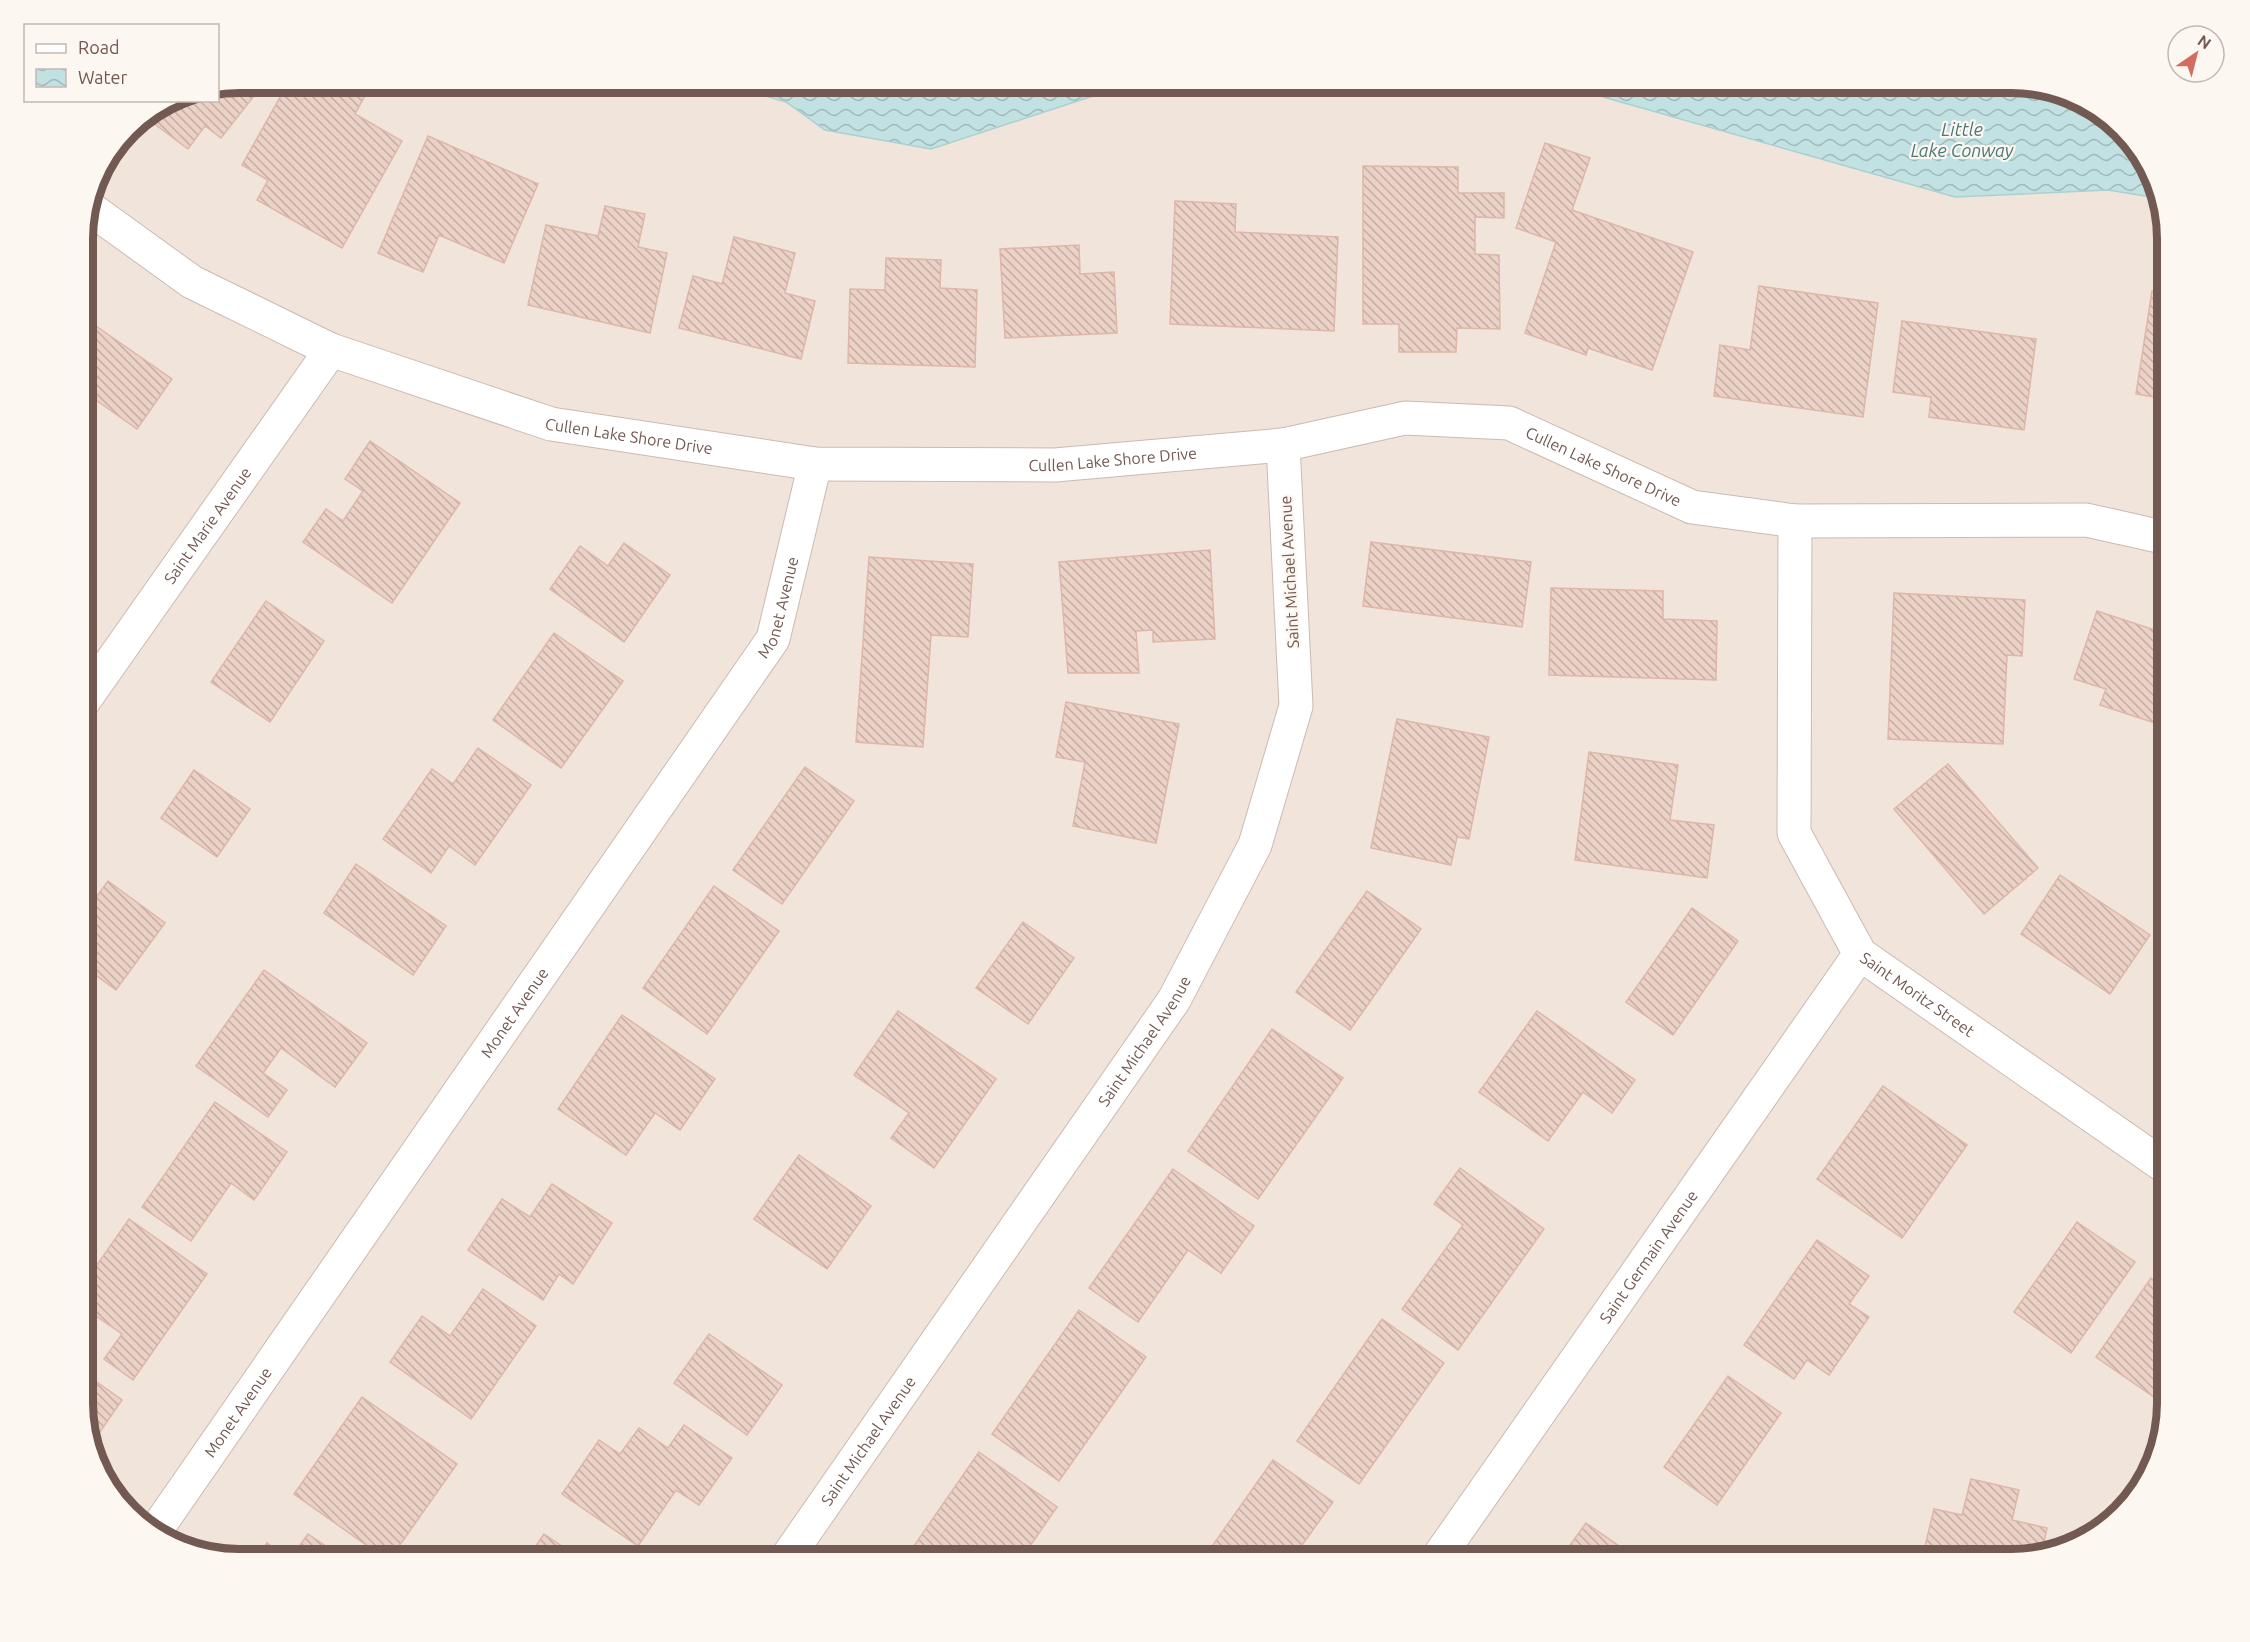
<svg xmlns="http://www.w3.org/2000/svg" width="2250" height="1642" font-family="Ubuntu,sans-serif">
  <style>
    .residential { fill: #f1e4da }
    .water { fill: url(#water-waves); stroke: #a9d1d2; stroke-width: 1.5 }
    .building { fill: url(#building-back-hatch); stroke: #ddb7a9; stroke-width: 1.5 }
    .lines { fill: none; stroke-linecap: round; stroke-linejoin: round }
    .minor-casing { stroke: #cbbab2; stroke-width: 35 }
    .minor { stroke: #fff; stroke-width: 33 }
    .labels { text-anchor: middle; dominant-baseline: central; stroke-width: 4.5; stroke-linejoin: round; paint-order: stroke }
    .street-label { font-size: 16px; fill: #725951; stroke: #fdf7f1 }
    .water-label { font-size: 18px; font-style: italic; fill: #4a797b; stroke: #fdf7f1 }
    .rim { fill: none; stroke: #725951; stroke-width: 8 }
  </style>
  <defs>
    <pattern id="water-waves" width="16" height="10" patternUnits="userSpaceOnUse" patternTransform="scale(1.5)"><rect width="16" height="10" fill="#c2e1e2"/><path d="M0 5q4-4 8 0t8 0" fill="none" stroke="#a2b9ba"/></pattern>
    <pattern id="building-back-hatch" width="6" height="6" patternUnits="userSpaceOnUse" patternTransform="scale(1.5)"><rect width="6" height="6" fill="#ecd1c6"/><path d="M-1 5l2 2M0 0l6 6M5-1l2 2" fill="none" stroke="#c4ada3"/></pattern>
  </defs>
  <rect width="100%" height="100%" fill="#faf3eb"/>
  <path class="residential" d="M239 83H2012L2061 91 2106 115 2151 169 2167 238V1404L2159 1454 2135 1498 2081 1543 2011 1559H238L188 1551 144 1527 99 1473 83 1413V228L98 170 135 121 169 101 218 100V87Z"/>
  <g class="water">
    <path d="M720 83H1144L1096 95 931 149 825 130 786 102Z"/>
    <path d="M1554 83H2012L2061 91 2106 115 2151 169 2158 198 2108 190 1955 197Z"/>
  </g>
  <g class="building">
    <path d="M239 82 264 83 221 138 205 126 188 149 144 116 169 100H218V87Z"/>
    <path d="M288 83H355L368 90 355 114 402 141 342 248 257 200 268 180 242 165Z"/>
    <path d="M428 136 538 184 504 263 439 235 423 272 378 253Z"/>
    <path d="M1545 143 1590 158 1572 210 1693 252 1652 370 1588 348 1586 355 1525 333 1556 242 1516 228Z"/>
    <path d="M1363 166 1458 167V193H1504V218L1475 217V254L1499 255 1500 329 1457 328 1456 352H1399V324H1363Z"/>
    <path d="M1175 201 1236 204 1235 232 1338 237 1334 331 1170 324Z"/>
    <path d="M605 206 645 214 638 247 667 253 650 333 528 305 546 225 598 236Z"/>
    <path d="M734 237 795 253 785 293 815 301 801 359 679 328 693 276 722 284Z"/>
    <path d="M1079 245 1080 274 1114 272 1117 333 1005 338 1000 249Z"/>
    <path d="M886 258 941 260 940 288 977 290 975 367 848 363 850 289 885 290Z"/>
    <path d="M1759 286 1878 303 1863 417 1714 396 1720 345 1750 350Z"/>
    <path d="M2152 291 2167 294V399L2136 394Z"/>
    <path d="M83 317 172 379 137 429 90 396 83 406Z"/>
    <path d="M1902 321 2036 339 2024 430 1929 417 1931 397 1893 392Z"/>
    <path d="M370 441 460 503 392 603 303 542 326 509 343 521 363 491 345 479Z"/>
    <path d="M1371 542 1531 562 1522 627 1363 606Z"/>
    <path d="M624 543 670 575 624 642 550 589 580 546 608 566Z"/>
    <path d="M1210 550 1215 639 1153 642V630L1136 631 1139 673H1068L1059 562Z"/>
    <path d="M869 557 973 564 968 637 931 635 923 747 856 742Z"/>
    <path d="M1551 588 1663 591V619L1717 621 1716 680 1549 675Z"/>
    <path d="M1894 593 2025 600 2022 656 2007 655 2003 744 1888 739Z"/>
    <path d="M266 601 324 641 270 722 211 682Z"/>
    <path d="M2097 611 2167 634V727L2100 705 2106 689 2074 679Z"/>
    <path d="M554 633 623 681 561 768 493 720Z"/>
    <path d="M1066 702 1179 724 1156 843 1073 826 1085 762 1056 757Z"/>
    <path d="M1397 719 1489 737 1469 839 1457 837 1451 865 1371 848Z"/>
    <path d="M478 748 531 785 475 865 449 846 431 873 383 839 432 769 453 784Z"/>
    <path d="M1589 752 1678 765 1670 820 1714 825 1707 878 1575 860Z"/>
    <path d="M1948 764 2038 868 1984 914 1894 809Z"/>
    <path d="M805 767 854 801 782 904 733 870Z"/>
    <path d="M194 770 250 809 217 857 161 818Z"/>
    <path d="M356 864 446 926 413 975 324 913Z"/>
    <path d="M2060 875 2150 935 2110 994 2021 934Z"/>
    <path d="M108 881 165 923 116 990 83 966V915Z"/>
    <path d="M714 886 779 931 707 1034 643 988Z"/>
    <path d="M1367 891 1421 929 1350 1030 1296 992Z"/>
    <path d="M1692 908 1738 941 1673 1035 1626 1002Z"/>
    <path d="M1023 922 1074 958 1028 1024 976 988Z"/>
    <path d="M264 970 367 1043 335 1087 281 1048 263 1073 287 1090 268 1117 196 1066Z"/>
    <path d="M898 1011 996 1079 934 1168 891 1138 909 1113 854 1075Z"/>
    <path d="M1537 1011 1635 1080 1612 1113 1583 1092 1548 1141 1479 1092Z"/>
    <path d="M622 1015 715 1079 680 1130 655 1113 626 1155 558 1109Z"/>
    <path d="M2167 1026V1044L2159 1038Z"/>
    <path d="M1272 1029 1343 1078 1258 1199 1188 1151Z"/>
    <path d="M1883 1086 1967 1145 1902 1238 1817 1179Z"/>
    <path d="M215 1102 287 1152 254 1200 231 1183 191 1241 142 1207Z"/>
    <path d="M799 1155 871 1206 827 1269 754 1219Z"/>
    <path d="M1460 1168 1544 1229 1458 1350 1402 1309 1463 1225 1434 1204Z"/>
    <path d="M1173 1169 1254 1226 1221 1273 1188 1250 1138 1322 1089 1288Z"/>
    <path d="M552 1184 612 1223 573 1284 559 1274 543 1300 468 1250 502 1199 530 1217Z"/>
    <path d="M129 1219 207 1274 133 1380 104 1359 122 1334 83 1307V1285Z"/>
    <path d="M2077 1222 2135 1262 2071 1353 2014 1312Z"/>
    <path d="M1817 1240 1869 1276 1849 1304 1869 1317 1829 1375 1807 1360 1794 1379 1744 1345Z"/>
    <path d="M2151 1278 2167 1289V1406L2096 1357Z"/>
    <path d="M483 1289 536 1326 471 1419 390 1362 422 1316 450 1336Z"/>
    <path d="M1079 1310 1146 1357 1059 1481 992 1434Z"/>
    <path d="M1382 1319 1444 1363 1359 1484 1297 1441Z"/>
    <path d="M709 1334 782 1385 747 1435 674 1383Z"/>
    <path d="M83 1372 122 1400 91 1445 83 1413Z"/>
    <path d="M1728 1376 1781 1413 1717 1505 1664 1467Z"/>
    <path d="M362 1397 457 1464 390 1559H386L294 1494Z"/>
    <path d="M684 1425 732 1458 699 1505 676 1490 638 1546 562 1494 599 1440 620 1454 639 1428 668 1448Z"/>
    <path d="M979 1452 1057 1507 1021 1559H918L909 1553Z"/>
    <path d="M1273 1460 1333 1502 1292 1559H1203Z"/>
    <path d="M1971 1479 2019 1490 2012 1520 2047 1528 2042 1552 2011 1560 1922 1559 1934 1509 1962 1515Z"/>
    <path d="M1586 1523 1638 1559H1560Z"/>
    <path d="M308 1534 345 1559H255L267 1543 290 1559Z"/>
    <path d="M544 1534 581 1559H527Z"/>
  </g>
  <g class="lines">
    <g class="minor-casing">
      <g id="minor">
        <path id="s1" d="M88 207 192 282 331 350 551 424 815 464 1055 465 1283 445 1405 418 1509 423 1692 507 1795 521 2086 520 2167 538"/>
        <path id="s2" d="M1795 521 1794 833 1860 954 2167 1168"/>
        <path id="s3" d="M83 702 331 350"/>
        <path id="s4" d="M154 1533 773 639 815 464"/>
        <path id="s5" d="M786 1559 1174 1000 1255 845 1296 706 1283 445"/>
        <path id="s6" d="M1437 1559 1860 954"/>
      </g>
    </g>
    <use href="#minor" class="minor"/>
  </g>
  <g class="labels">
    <g class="street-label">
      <text stroke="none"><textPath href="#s1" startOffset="594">Cullen Lake Shore Drive</textPath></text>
      <text stroke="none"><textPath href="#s1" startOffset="1080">Cullen Lake Shore Drive</textPath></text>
      <text stroke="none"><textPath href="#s1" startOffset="1584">Cullen Lake Shore Drive</textPath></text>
      <text stroke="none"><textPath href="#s3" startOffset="216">Saint Marie Avenue</textPath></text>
      <text transform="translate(1289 572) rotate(-93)">Saint Michael Avenue</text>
      <text stroke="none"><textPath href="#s4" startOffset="1119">Monet Avenue</textPath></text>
      <text stroke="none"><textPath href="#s2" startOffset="520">Saint Moritz Street</textPath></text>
      <text stroke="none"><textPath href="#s4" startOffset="633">Monet Avenue</textPath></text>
      <text stroke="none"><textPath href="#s5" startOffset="630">Saint Michael Avenue</textPath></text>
      <text stroke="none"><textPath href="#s6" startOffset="369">Saint Germain Avenue</textPath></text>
      <text stroke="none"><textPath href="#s4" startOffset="147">Monet Avenue</textPath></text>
      <text stroke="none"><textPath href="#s5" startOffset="144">Saint Michael Avenue</textPath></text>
    </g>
    <g class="water-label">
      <text x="1962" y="129">Little<tspan x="1962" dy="21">Lake Conway</tspan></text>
    </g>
  </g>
  <path d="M0 0H2250V1642H0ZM239 93H2011A146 146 0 0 1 2157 239V1403A146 146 0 0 1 2011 1549H239A146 146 0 0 1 93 1403V239A146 146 0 0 1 239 93Z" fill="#fdf7f1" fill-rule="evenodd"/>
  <path class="rim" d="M239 93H2011A146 146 0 0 1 2157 239V1403A146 146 0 0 1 2011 1549H239A146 146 0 0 1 93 1403V239A146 146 0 0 1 239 93Z"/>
  <rect x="24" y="24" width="195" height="78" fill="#fdf7f1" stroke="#c5b8b1" stroke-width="1.5"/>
  <rect x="36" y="44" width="30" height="9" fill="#ffffff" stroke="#c5b8b1" stroke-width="1.5"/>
  <text x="78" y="54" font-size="18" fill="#725951">Road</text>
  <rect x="36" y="69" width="30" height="18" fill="url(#water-waves)" stroke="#c5b8b1" stroke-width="1.5"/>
  <text x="78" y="84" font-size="18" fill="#725951">Water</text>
  <g transform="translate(2196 54) rotate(35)"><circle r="28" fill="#fdf7f1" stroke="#c5b8b1" stroke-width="1.5"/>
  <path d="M0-4.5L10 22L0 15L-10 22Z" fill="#d46d61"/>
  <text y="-9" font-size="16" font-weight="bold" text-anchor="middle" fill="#725951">N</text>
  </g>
</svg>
